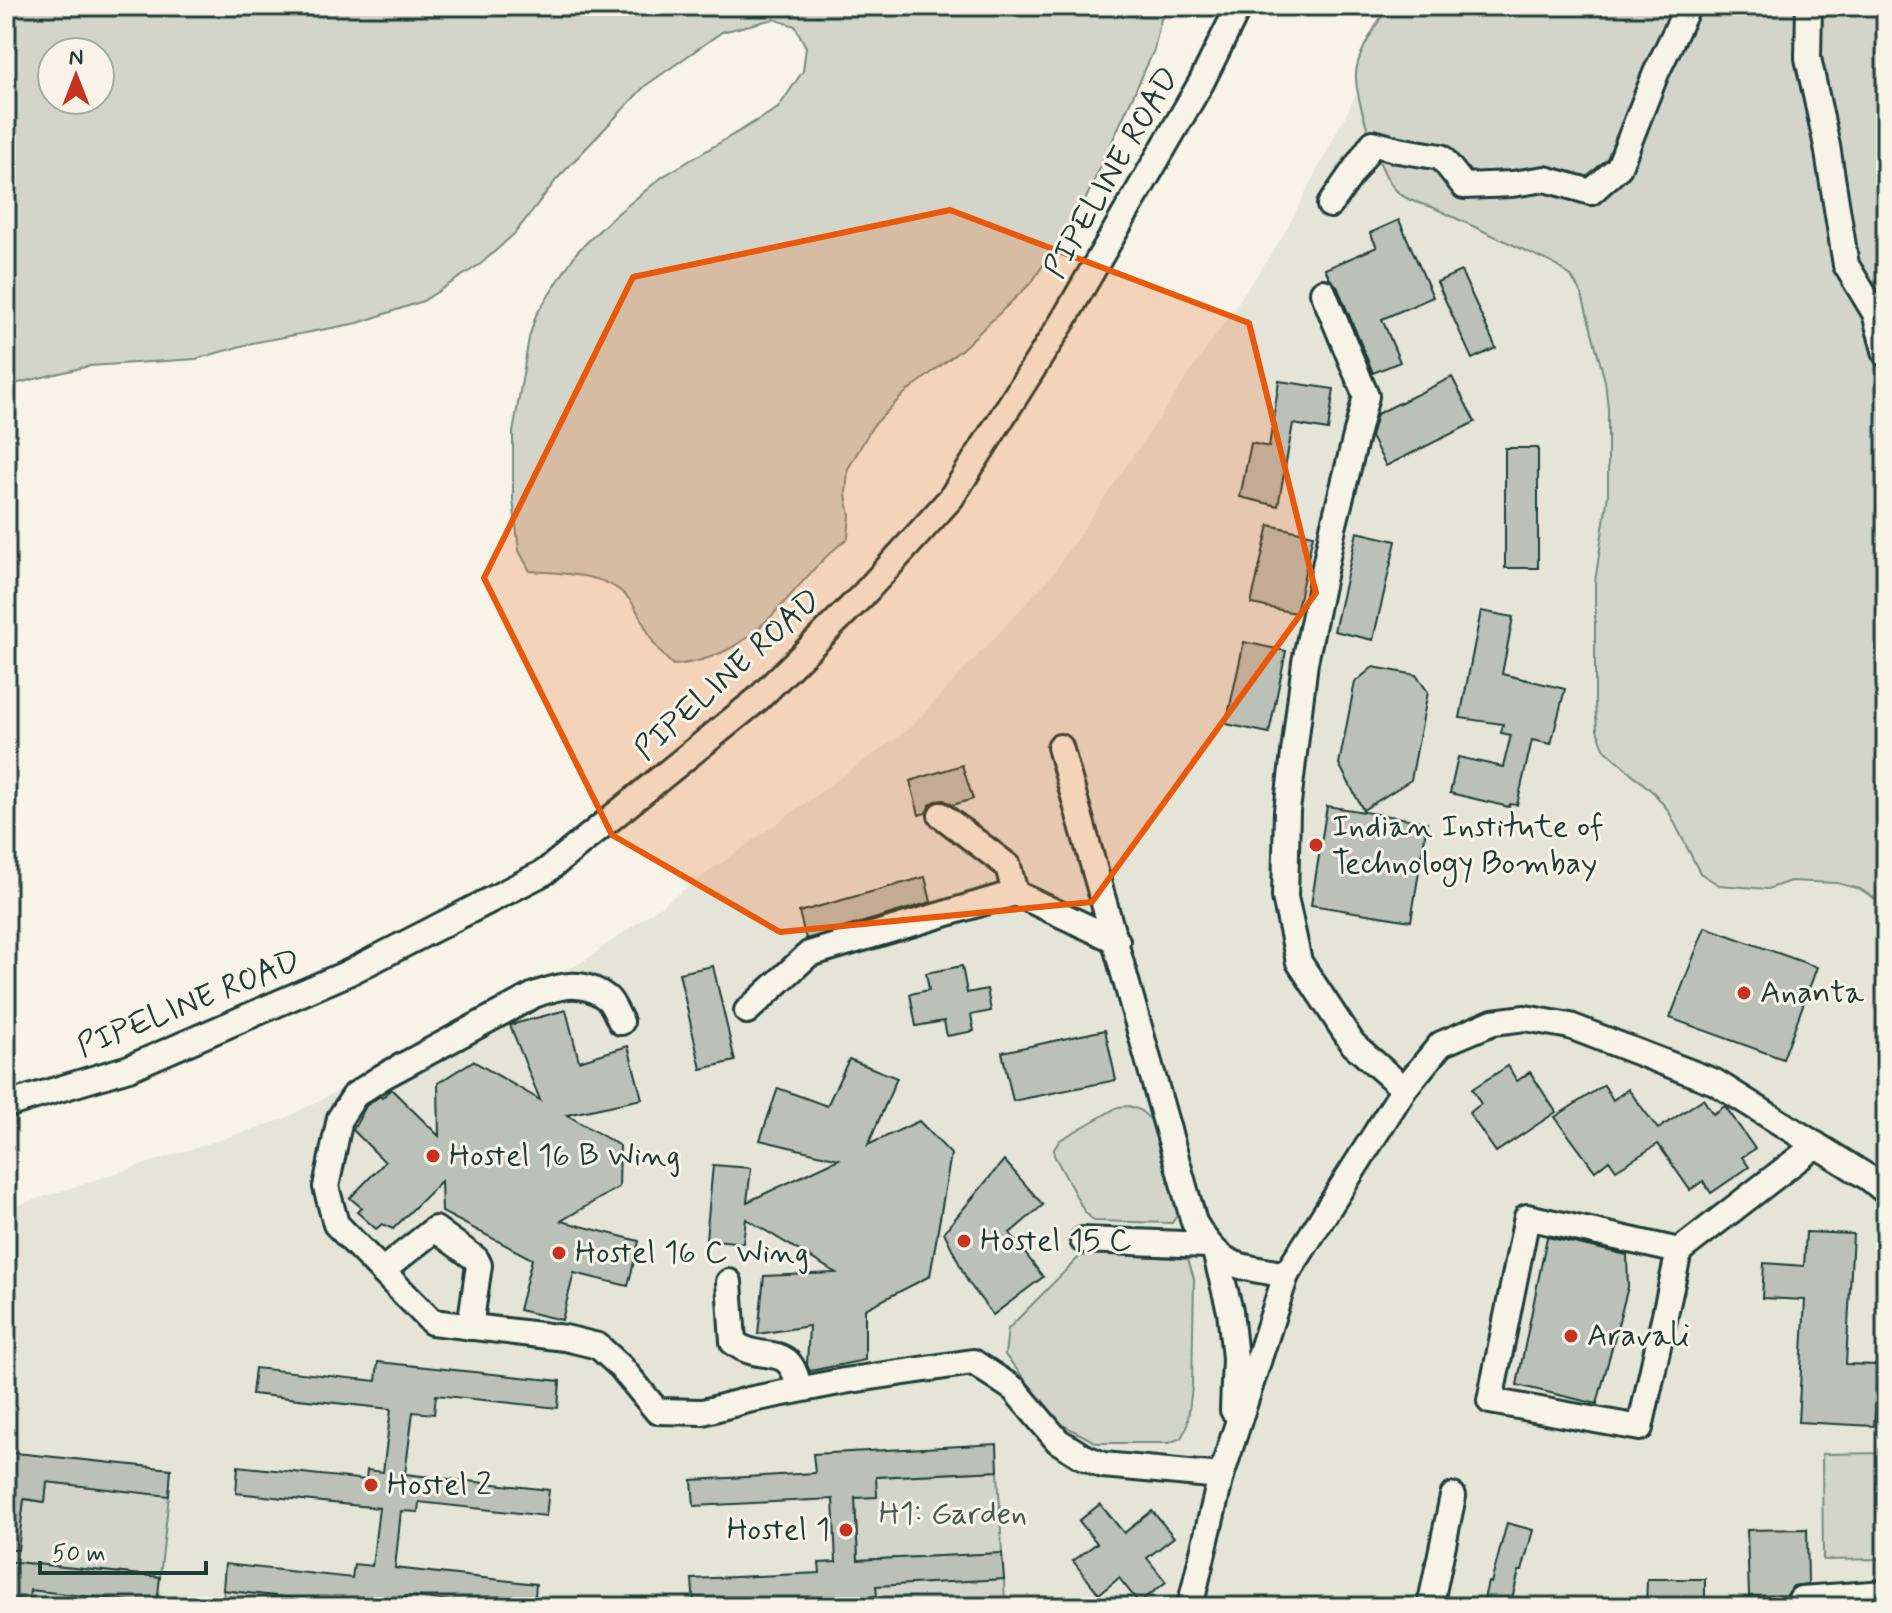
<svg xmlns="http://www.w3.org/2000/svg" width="1892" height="1613" font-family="Mynerve,sans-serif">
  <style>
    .built { fill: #e5e4d9 }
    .green { fill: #d3d5ca; stroke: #79897f; stroke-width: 2; fill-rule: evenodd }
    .building { fill: #bbc1b6; stroke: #1f3d34; stroke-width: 2 }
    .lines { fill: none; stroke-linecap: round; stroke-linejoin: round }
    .minor-casing { stroke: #1f3d34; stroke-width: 30 }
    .minor { stroke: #f7f3e8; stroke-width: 24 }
    .marked { fill: #e8590c; fill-opacity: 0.2; stroke: #e8590c; stroke-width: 6; stroke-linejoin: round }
    .poi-dot { fill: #c8321e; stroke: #f7f3e8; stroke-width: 3 }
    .labels { text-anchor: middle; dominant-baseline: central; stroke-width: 6; stroke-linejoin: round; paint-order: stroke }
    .street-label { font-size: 32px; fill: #1f3d34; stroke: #f7f3e8 }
    .poi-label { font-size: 32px; fill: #1f3d34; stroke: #f7f3e8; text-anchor: start }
    .park-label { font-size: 32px; fill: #435b52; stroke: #f7f3e8 }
  </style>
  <rect width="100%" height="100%" fill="#f7f3e8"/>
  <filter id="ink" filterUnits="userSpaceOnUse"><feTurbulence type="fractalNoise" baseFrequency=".0125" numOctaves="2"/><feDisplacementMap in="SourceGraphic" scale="16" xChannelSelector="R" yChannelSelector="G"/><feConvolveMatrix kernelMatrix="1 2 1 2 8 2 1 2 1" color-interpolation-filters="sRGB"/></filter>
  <g filter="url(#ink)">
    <path class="built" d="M1402 6H1886V1607H6V1209L284 1119 584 961 910 728 1049 579 1282 238Z"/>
    <g class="green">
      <path d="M6 6H1173L1161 19 1154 50 1084 203 1032 282 962 349 904 394 872 427 848 469 846 495 850 515 848 538C785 586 764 657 673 665 650 644 650 634 636 609 616 572 567 574 530 571L519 551 513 500V433L529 338 536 315 577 252 611 219 662 177 778 108 803 71 806 47 795 26 774 19 722 32 645 86 557 179 515 233 482 263 423 301 358 323 252 343 196 359 89 366 6 386ZM100 52V100H52V52Z"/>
      <path d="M1387 6H1886V906L1860 889 1837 883 1790 881 1768 889 1719 885 1700 873 1668 810 1655 794 1605 750 1597 730 1595 704V582L1608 495V409L1605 381 1582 295 1571 276 1552 263 1432 207C1418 203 1404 200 1394 188 1379 171 1354 95 1356 72 1359 49 1377 27 1387 6Z"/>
      <path d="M1129 1106 1140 1110 1150 1119 1176 1202 1178 1214 1172 1223 1094 1221 1084 1211 1054 1155V1149L1060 1140 1118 1107Z"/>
      <path d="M1107 1254 1188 1259 1194 1279 1192 1387 1187 1427 1181 1438 1169 1443H1097L1061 1424 1005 1355 1008 1329 1080 1256Z"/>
      <path d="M1886 1453V1559L1823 1560 1822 1454Z"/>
      <path d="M998 1471 1002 1553 858 1560 855 1498 876 1477Z"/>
      <path d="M47 1482 169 1496 160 1577 16 1562 24 1499 45 1502Z"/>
      <path d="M1004 1579 1005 1607H861L860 1585Z"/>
      <path d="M30 1590 157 1604V1607H11L12 1598 29 1600Z"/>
      <path d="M223 1590 368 1606V1607H225Z"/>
    </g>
    <g class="building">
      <path d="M1399 220 1433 297 1382 319 1400 362 1373 373 1337 286 1330 279 1325 269 1377 247 1370 233Z"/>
      <path d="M1461 271 1496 348 1472 359 1437 282Z"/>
      <path d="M1452 377 1475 422 1386 466 1371 437 1377 414Z"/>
      <path d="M1279 381 1334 389 1328 430 1293 424 1278 506 1240 497 1251 443 1269 447Z"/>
      <rect x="1505" y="448" width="33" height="120"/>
      <path d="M1269 525 1313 535 1296 613 1251 604Z"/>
      <path d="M1357 532 1396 541 1373 640 1334 631Z"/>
      <path d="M1481 611 1513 617 1502 674 1565 689 1551 744 1532 740 1517 805 1510 804 1509 807 1450 793 1458 757 1503 767 1511 735 1501 733 1503 724 1460 718Z"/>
      <path d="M1244 642 1286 651 1269 733 1226 724Z"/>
      <path d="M1373 667 1416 675 1428 692 1411 780 1363 810 1339 764 1355 682Z"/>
      <path d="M962 765 973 799 953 805 944 800 936 801 930 805 926 813 919 815 910 781Z"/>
      <path d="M1327 806 1427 822 1411 921 1311 905Z"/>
      <path d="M925 877 931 902 806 939 799 912Z"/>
      <path d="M1705 927 1817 967 1783 1059 1670 1018Z"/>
      <path d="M713 966 735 1061 701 1069 679 973Z"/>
      <path d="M962 966 967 993 987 989 991 1011 971 1015 974 1031 947 1036 944 1021 916 1026 910 994 929 990 926 973Z"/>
      <path d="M566 1010 579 1061 628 1046 642 1099 567 1115 620 1146 619 1187 561 1221 639 1241 628 1286 574 1273 562 1320 519 1310 532 1259 442 1212 441 1181 393 1229 382 1224 376 1229 357 1212 362 1208 350 1198 385 1162 353 1130 366 1106 380 1096 382 1098 391 1089 439 1136 438 1083 473 1061 540 1100 510 1025Z"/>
      <path d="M1105 1030 1116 1080 1013 1101 1002 1052Z"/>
      <path d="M849 1059 897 1078 868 1145 919 1121 951 1154 930 1276 865 1309V1360L810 1371 807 1365 809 1326 758 1334 764 1276 836 1273 746 1219 743 1243 706 1239 713 1165 751 1168 747 1202 839 1159 760 1140 778 1088 827 1106Z"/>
      <path d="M1508 1066 1517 1081 1530 1072 1556 1112 1496 1152 1469 1113 1481 1104 1472 1089Z"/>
      <path d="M1604 1085 1613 1100 1628 1089 1658 1129 1703 1099 1713 1114 1725 1106 1755 1149 1742 1157 1749 1167 1711 1193 1703 1181 1690 1190 1658 1144 1616 1170 1609 1160 1595 1171 1555 1117Z"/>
      <path d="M1004 1160 1043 1205 1010 1233 1043 1277 993 1315 968 1282 944 1232Z"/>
      <path d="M1806 1232 1853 1234 1846 1364 1878 1365 1874 1426 1798 1422 1805 1300 1762 1298 1764 1263 1804 1266Z"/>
      <path d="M1547 1237 1627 1255 1628 1287 1597 1404 1517 1385Z"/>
      <path d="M378 1362 560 1381 558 1408 436 1395 434 1414 413 1412 405 1474 549 1490 546 1516 419 1502 418 1512 401 1511 395 1568 536 1584 534 1607H505L406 1596 405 1607H368L223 1590 225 1564 352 1578 354 1564 372 1566 379 1508 236 1493 238 1466 366 1480 367 1470 383 1472 391 1409 252 1394 255 1368 376 1381Z"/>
      <path d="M997 1444 998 1471 876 1477 877 1497 855 1498 858 1560 1002 1553 1004 1579 876 1586 877 1596 860 1598V1607H838V1599L694 1606 692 1579 820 1573 819 1563 836 1562 833 1499 694 1506 692 1480 815 1473 813 1454Z"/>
      <path d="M6 1452 171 1469 169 1496 47 1482 45 1502 24 1499 18 1550H6Z"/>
      <path d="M1100 1504 1124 1533 1152 1511 1174 1537 1147 1558 1166 1582 1139 1603 1119 1578 1099 1594 1073 1561 1097 1543 1079 1521Z"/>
      <path d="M1507 1523 1533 1530 1522 1571H1519L1510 1607H1482L1488 1582 1491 1583Z"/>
      <path d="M1807 1529 1808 1584 1793 1586 1787 1595 1749 1596 1747 1530Z"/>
      <path d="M6 1561 160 1577 157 1604 30 1590 29 1600 6 1598Z"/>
      <path d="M1647 1579H1705V1605L1646 1607Z"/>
    </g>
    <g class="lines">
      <g class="minor-casing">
        <g id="minor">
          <path d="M1809 6 1808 58 1827 146 1846 265 1875 313 1886 354"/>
          <path d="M1330 205 1373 143 1398 150 1441 157 1464 186 1512 184 1545 179 1591 192 1619 167 1656 73 1688 6"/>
          <path d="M1323 292 1366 396 1333 528 1305 662 1287 811 1285 897 1299 962 1353 1044 1404 1089"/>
          <path d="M1060 747 1194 1222C1222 1270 1237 1265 1286 1275"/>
          <path d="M941 815 1008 866 1015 893 1117 941"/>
          <path d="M747 1011 809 954 1015 893"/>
          <path d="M621 1022C617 1015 613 1004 608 999 584 979 561 985 534 995L382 1077 355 1095 340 1118 326 1187 336 1224 432 1322 565 1338 598 1346 621 1367 657 1411 703 1412 748 1400 844 1381 973 1362 1014 1389 1058 1441 1082 1456 1103 1465 1221 1476"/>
          <path d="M6 1105 129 1068 348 973 545 872 758 699 862 596 951 498 1063 321 1201 83 1239 6"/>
          <path d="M1083 1240 1208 1245"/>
          <path d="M1215 1251 1230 1311 1235 1358 1233 1410"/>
          <path d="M1679 1251 1527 1217 1490 1401 1640 1428 1679 1251 1816 1145"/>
          <path d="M382 1271 435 1229 476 1259 479 1265 470 1327"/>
          <path d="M729 1282 733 1342C764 1366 790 1338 799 1389"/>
          <path d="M1801 1599 1886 1593"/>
          <path d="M1190 1607 1221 1476 1286 1275 1404 1089 1441 1044 1493 1022 1525 1018 1570 1026 1715 1082 1869 1178 1886 1192"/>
          <path d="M1430 1607 1453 1496"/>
        </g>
      </g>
      <use href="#minor" class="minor"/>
    </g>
  </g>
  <path class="marked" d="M950 210 1249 323 1316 593 1092 902 780 932 612 835 484 578 633 277Z"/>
  <g class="poi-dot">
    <circle cx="1316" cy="845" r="8"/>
    <circle cx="1744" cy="993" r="8"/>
    <circle cx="433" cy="1156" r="8"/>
    <circle cx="964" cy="1241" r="8"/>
    <circle cx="559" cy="1253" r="8"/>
    <circle cx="1571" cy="1336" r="8"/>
    <circle cx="371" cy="1485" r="8"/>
    <circle cx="846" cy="1530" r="8"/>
  </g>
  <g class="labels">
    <g class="street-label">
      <text transform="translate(1112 173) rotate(-60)">PIPELINE ROAD</text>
      <text transform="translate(728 675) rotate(-42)">PIPELINE ROAD</text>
      <text transform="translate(189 1004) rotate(-22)">PIPELINE ROAD</text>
    </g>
    <g class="poi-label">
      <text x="1332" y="827">Indian Institute of<tspan x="1332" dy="37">Technology Bombay</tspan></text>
      <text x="1760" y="993">Ananta</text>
      <text x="449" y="1156">Hostel 16 B Wing</text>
      <text x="980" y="1241">Hostel 15 C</text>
      <text x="575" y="1253">Hostel 16 C Wing</text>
      <text x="1587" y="1336">Aravali</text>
      <text x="387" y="1485">Hostel 2</text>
      <text x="830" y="1530" text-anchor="end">Hostel 1</text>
    </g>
    <g class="park-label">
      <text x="953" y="1514">H1: Garden</text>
    </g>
  </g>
  <rect width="1892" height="1613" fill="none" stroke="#f7f3e8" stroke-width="32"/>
  <rect x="16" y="16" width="1860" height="1581" fill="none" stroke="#1f3d34" stroke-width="3" filter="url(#ink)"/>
  <g transform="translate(76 76)"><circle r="38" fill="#f7f3e8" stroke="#a1aaa0" stroke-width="2"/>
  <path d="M0-6L14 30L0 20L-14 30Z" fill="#c8321e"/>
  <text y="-12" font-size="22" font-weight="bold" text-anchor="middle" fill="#1f3d34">N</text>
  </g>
  <path d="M40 1561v12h166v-12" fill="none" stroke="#1f3d34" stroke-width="4"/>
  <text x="52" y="1561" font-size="24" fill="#1f3d34" stroke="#f7f3e8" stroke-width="6" paint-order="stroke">50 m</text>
</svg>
